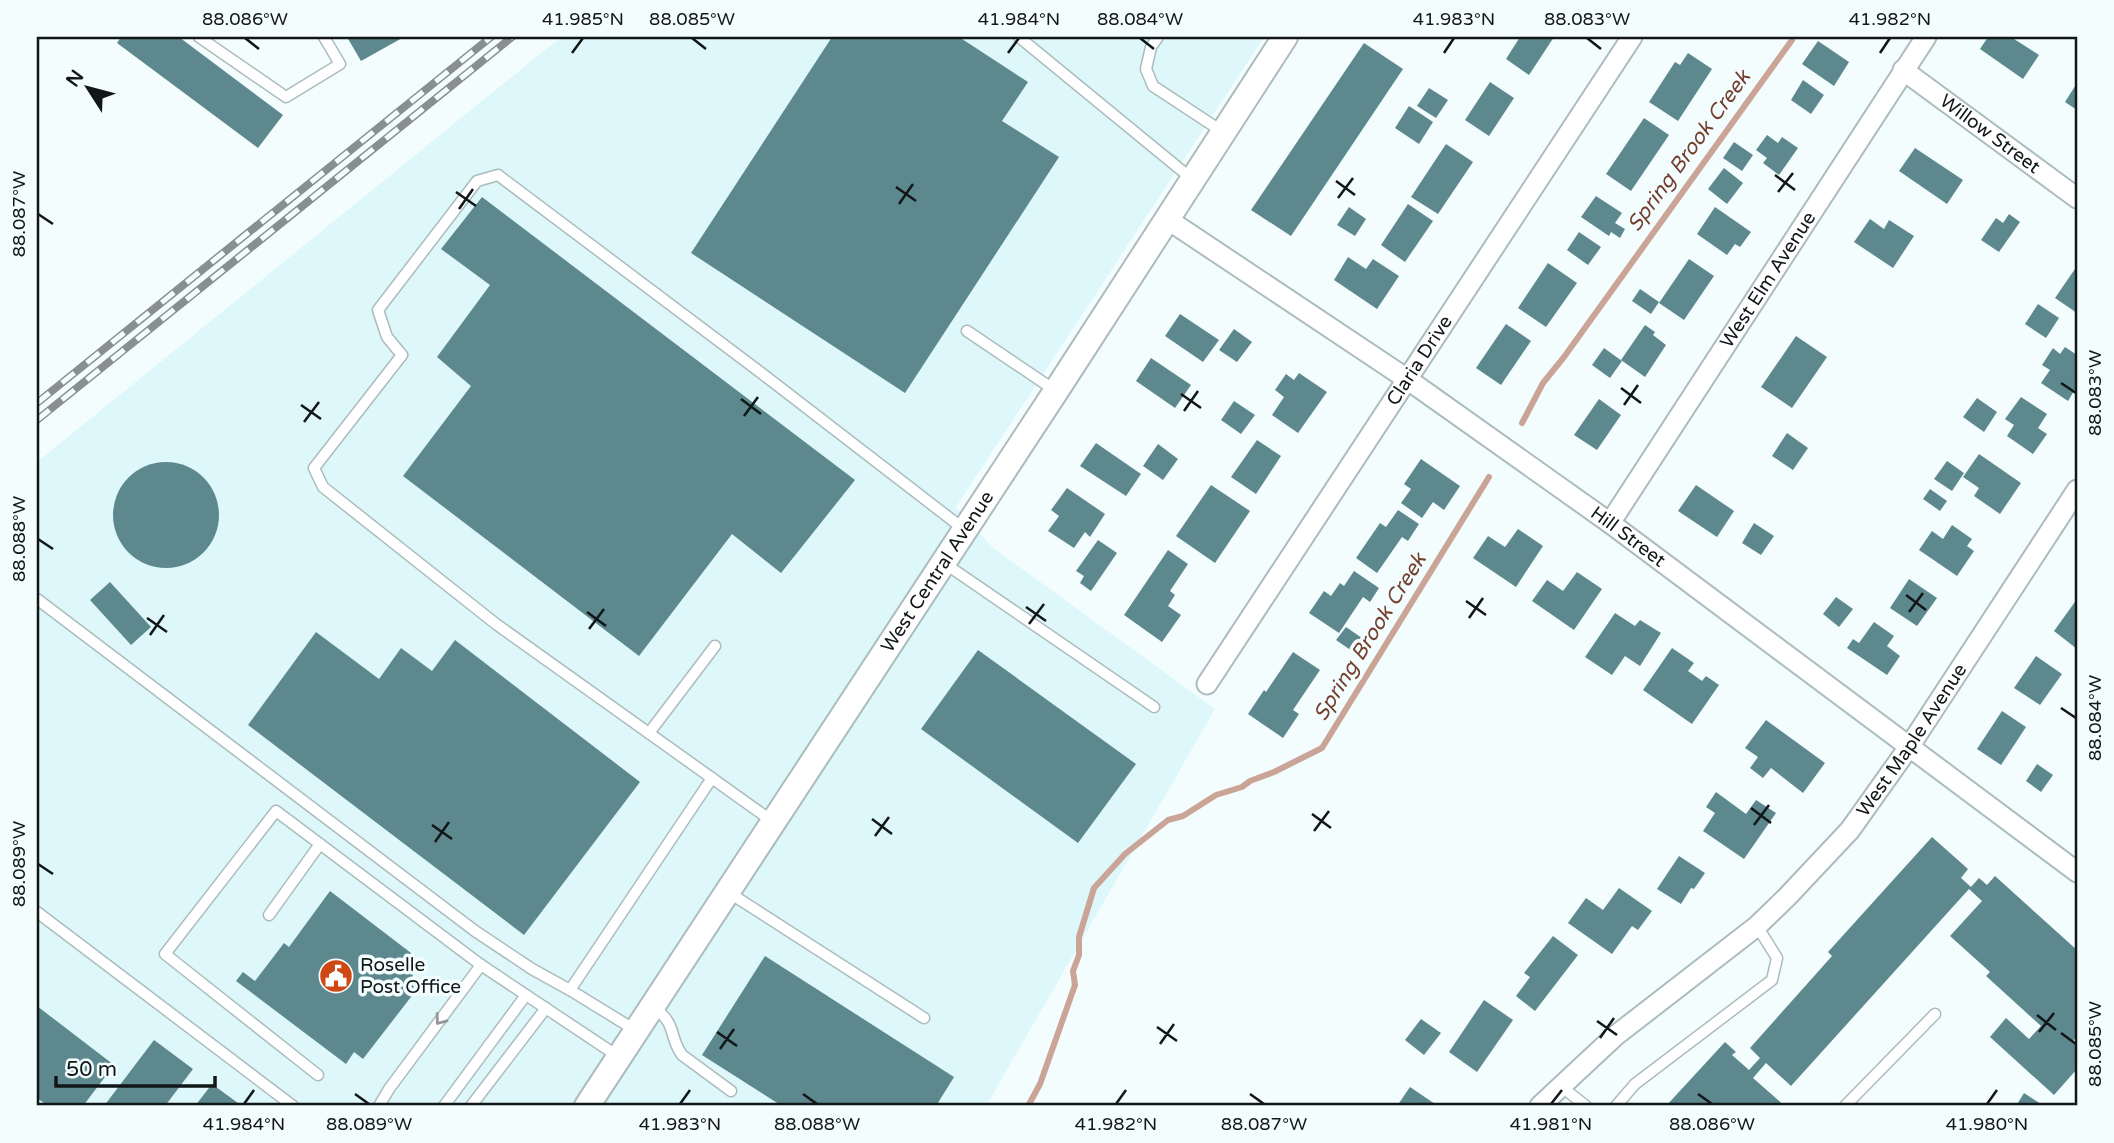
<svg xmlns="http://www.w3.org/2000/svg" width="2114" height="1143" font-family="'Varela Round',sans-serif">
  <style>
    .built { fill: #ddf7fa }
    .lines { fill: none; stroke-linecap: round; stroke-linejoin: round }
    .stream { stroke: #caa497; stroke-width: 6 }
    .building { fill: #5d898e }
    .service-casing { stroke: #acbcbe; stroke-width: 13 }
    .minor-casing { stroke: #acbcbe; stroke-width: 23 }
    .tertiary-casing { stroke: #acbcbe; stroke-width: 28 }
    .service { stroke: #fff; stroke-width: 10 }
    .minor { stroke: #fff; stroke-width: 19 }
    .tertiary { stroke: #fff; stroke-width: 24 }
    .rail-casing { stroke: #888f90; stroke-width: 8 }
    .rail { stroke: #f3fdfe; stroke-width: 5; stroke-dasharray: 16; stroke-linecap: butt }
    .oneway { stroke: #949697 }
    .ticks { fill: none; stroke: #111617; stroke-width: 2.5 }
    .labels { text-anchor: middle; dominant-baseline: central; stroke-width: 7; stroke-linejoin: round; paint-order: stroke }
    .street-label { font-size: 19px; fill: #111617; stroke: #f3fdfe }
    .poi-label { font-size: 19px; fill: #111617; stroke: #f3fdfe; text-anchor: start }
    .water-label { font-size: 21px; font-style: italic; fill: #743f2e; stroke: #f3fdfe }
    .neatline { fill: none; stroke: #111617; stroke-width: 2.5 }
    .ticks-label { font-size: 18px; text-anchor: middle; fill: #111617 }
  </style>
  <rect width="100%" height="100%" fill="#f3fdfe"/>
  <path class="built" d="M561 37H1264L956 507 992 547 1215 709 986 1106H37V462Z"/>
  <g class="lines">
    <g class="stream">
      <path d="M1522 423 1543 383 1564 357 1792 40"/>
      <path d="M1028 1106 1040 1084 1075 985 1073 971 1079 955V937L1094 888 1125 854 1168 820 1183 816 1216 795 1242 787 1250 781 1274 772 1322 748 1489 477"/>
    </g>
  </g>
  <g class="building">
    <path d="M121 37H179L283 115 258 148 117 43Z"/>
    <path d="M347 37H404L361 61Z"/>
    <path d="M832 37H959L1028 82 1002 121 1059 157 905 393 691 253Z"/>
    <path d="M1520 37H1554L1529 75 1506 59Z"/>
    <path d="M1988 37H2011L2039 55 2023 79 1980 49Z"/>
    <path d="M1818 41 1849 62 1834 86 1802 64Z"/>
    <path d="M1364 43 1403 69 1291 236 1251 210Z"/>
    <path d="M1688 53 1712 69 1678 121 1649 102 1675 62 1680 65Z"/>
    <path d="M1803 80 1824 95 1811 114 1791 100Z"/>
    <path d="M1490 82 1514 98 1489 136 1465 120Z"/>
    <path d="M2077 83V110L2065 102Z"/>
    <path d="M1429 88 1448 100 1436 118 1417 106Z"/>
    <path d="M1409 106 1433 122 1419 144 1395 128Z"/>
    <path d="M1644 118 1669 135 1631 191 1606 174Z"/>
    <path d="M1767 135 1778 143 1782 137 1798 148 1779 175 1763 163 1767 158 1756 150Z"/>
    <path d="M1734 142 1753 155 1742 171 1723 158Z"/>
    <path d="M1446 144 1473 162 1438 214 1411 197Z"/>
    <path d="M1915 148 1963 180 1947 204 1899 171Z"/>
    <path d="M1724 168 1743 183 1727 204 1708 189Z"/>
    <path d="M1596 196 1622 213 1615 223 1625 229 1620 238 1611 232 1609 236 1581 217Z"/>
    <path d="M482 197 855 480 781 573 732 534 639 656 403 476 471 386 437 357 490 285 441 249Z"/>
    <path d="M1408 204 1433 221 1405 262 1381 245Z"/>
    <path d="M1349 207 1366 219 1355 236 1337 225Z"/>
    <path d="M1715 207 1751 232 1740 247 1735 244 1727 255 1697 234Z"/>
    <path d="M2009 214 2020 222 1999 252 1981 240 1996 218 2003 223Z"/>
    <path d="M1870 219 1884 229 1889 220 1914 236 1893 268 1854 242Z"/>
    <path d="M1579 232 1601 247 1588 265 1567 250Z"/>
    <path d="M1348 257 1366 269 1373 259 1399 276 1377 309 1334 280Z"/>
    <path d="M1689 259 1714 276 1684 320 1659 303Z"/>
    <path d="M1548 263 1577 283 1546 327 1518 308Z"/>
    <path d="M2077 266V313L2055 298Z"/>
    <path d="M1640 289 1659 302 1651 314 1632 301Z"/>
    <path d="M2038 304 2059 318 2046 338 2025 324Z"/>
    <path d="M1180 314 1219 340 1203 362 1165 336Z"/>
    <path d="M1506 324 1531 341 1501 385 1476 368Z"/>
    <path d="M1645 325 1655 332 1653 335 1666 345 1645 377 1621 360Z"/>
    <path d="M1234 329 1252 342 1237 362 1219 350Z"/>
    <path d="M1796 336 1827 357 1792 408 1761 387Z"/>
    <path d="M2065 347 2077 355V386L2068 401 2041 383 2050 370 2042 365 2053 348 2060 354Z"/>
    <path d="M1604 348 1622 361 1610 378 1592 365Z"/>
    <path d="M1151 358 1191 385 1175 408 1136 381Z"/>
    <path d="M1299 373 1327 392 1298 433 1272 415 1284 397 1275 390 1286 374 1294 380Z"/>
    <path d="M2021 397 2047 414 2038 428 2047 434 2033 454 2007 436 2014 425 2005 419Z"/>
    <path d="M1977 398 1997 412 1984 432 1963 417Z"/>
    <path d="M1599 399 1621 415 1597 450 1574 435Z"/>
    <path d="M1234 401 1255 415 1241 434 1221 420Z"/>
    <path d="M1787 433 1808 448 1793 470 1772 456Z"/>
    <path d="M1257 440 1281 456 1256 494 1231 477Z"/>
    <path d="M1096 443 1141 474 1126 496 1080 466Z"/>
    <path d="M1158 444 1178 459 1163 480 1143 466Z"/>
    <path d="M1979 454 2021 483 2000 514 1974 496 1979 488 1963 477Z"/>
    <path d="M1421 459 1460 486 1444 510 1433 502 1422 518 1401 503 1411 489 1404 484Z"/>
    <path d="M1947 461 1964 473 1952 491 1934 479Z"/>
    <circle cx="166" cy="515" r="53"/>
    <path d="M1211 485 1250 511 1215 563 1176 536Z"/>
    <path d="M1696 485 1734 511 1717 537 1678 511Z"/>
    <path d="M1067 488 1105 514 1090 537 1085 532 1074 548 1048 531 1059 516 1051 510Z"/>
    <path d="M1930 489 1947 501 1940 511 1923 499Z"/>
    <path d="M1398 510 1419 524 1408 541 1402 537 1377 573 1356 558 1380 523 1386 527Z"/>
    <path d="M1754 523 1774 536 1761 555 1742 543Z"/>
    <path d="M1952 525 1972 539 1967 546 1974 551 1957 576 1919 550 1932 531 1943 539Z"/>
    <path d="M1518 529 1543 546 1516 587 1473 558 1488 536 1505 547Z"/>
    <path d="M1098 540 1117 553 1091 591 1080 583 1084 576 1076 571Z"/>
    <path d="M1168 550 1188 564 1170 591 1175 595 1168 606 1181 615 1162 642 1124 615Z"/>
    <path d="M1354 571 1379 588 1370 602 1363 597 1339 633 1309 613 1324 591 1331 596 1340 583 1344 586Z"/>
    <path d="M1577 572 1602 589 1574 630 1532 601 1547 580 1563 591Z"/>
    <path d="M1909 579 1937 598 1917 626 1890 608Z"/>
    <path d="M110 582 151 627 131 645 90 600Z"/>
    <path d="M1836 597 1853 609 1839 627 1823 614Z"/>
    <path d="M2077 599V649L2054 631Z"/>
    <path d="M1615 613 1635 626 1640 620 1661 633 1640 666 1625 656 1612 675 1585 657Z"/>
    <path d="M1874 622 1894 636 1887 646 1900 656 1887 675 1847 648 1853 639 1859 643Z"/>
    <path d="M1346 627 1362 638 1352 651 1336 640Z"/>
    <path d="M316 632 379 679 401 648 432 671 455 640 640 782 524 935 248 725Z"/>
    <path d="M1672 648 1694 663 1688 671 1702 681 1706 676 1719 685 1692 724 1643 690Z"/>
    <path d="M978 650 1136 764 1078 843 921 729Z"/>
    <path d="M1293 652 1320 670 1293 710 1299 714 1283 738 1248 714 1264 690 1266 692Z"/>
    <path d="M2036 656 2062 674 2040 705 2014 688Z"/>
    <path d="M2002 711 2026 727 2001 765 1977 749Z"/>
    <path d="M1766 720 1825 763 1803 793 1771 768 1763 778 1750 768 1758 757 1745 748Z"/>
    <path d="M2037 764 2053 775 2041 792 2026 781Z"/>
    <path d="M1716 792 1746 814 1756 800 1776 813 1744 859 1703 831 1715 813 1706 807Z"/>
    <path d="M1932 837 1968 869 1961 878 1971 887 1979 878 1987 885 1995 876 2077 950V1036L2073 1041 2077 1044V1069L2054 1095 1990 1037 2006 1018 2029 1039 2041 1026 1986 976 1990 972 1950 936 1982 901 1969 889 1791 1086 1766 1063 1753 1078 1785 1106H1666L1725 1042 1736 1052 1732 1055 1749 1070 1760 1058 1750 1048 1832 956 1828 952Z"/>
    <path d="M1679 856 1705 873 1694 889 1691 888 1681 904 1657 889Z"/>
    <path d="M1619 888 1652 911 1638 930 1632 926 1612 954 1568 923 1586 898 1603 910Z"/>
    <path d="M330 891 411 953 414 993 363 1059 354 1052 346 1064 236 981 243 972 255 981 284 943 289 947Z"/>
    <path d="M1553 936 1578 955 1535 1011 1516 996 1530 977 1524 973Z"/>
    <path d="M765 956 954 1077 936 1106H782L702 1055Z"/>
    <path d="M1484 1000 1513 1020 1477 1072 1449 1052Z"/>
    <path d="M37 1006 114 1065 83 1106H48L37 1098Z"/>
    <path d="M1421 1019 1441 1033 1424 1055 1405 1040Z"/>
    <path d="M154 1040 193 1069 165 1106H104Z"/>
    <path d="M212 1084 242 1106H195Z"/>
    <path d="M1410 1087 1438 1106H1397Z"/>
    <path d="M2024 1093 2044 1106H2016Z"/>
  </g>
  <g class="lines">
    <g class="service-casing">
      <g id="service">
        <path d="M199 37 286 97 340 64 324 37"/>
        <path d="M1019 37 1192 179"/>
        <path d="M1158 37 1151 47 1146 69 1153 86 1223 132"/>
        <path d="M967 331 1056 391"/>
        <path d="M944 563 1154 707"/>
        <path d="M37 599 475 931 532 969 570 990 712 778"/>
        <path d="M649 733 715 646"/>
        <path d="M772 821 496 624 323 487 314 468 402 355 387 337 378 310 477 181 498 175 760 372 965 530"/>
        <path d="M728 892 924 1018"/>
        <path d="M37 912 293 1106"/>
        <path d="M269 915 320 844"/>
        <path d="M570 990 635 1030"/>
        <path d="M654 1007C678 1026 668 1035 682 1055L731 1091"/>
        <path d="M318 1075 165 954 276 811 481 965 619 1057"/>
        <path d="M1562 1087 1586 1106"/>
        <path d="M379 1106 389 1089 481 965"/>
        <path d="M444 1106 526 995"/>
        <path d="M471 1106 546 1008"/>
        <path d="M1616 1106 1635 1084 1772 980 1777 958 1757 926"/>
        <path d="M1845 1106 1935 1014"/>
      </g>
    </g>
    <g class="minor-casing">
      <g id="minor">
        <path id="s1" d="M1903 70 2077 198"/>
        <path id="s2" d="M1167 219 1407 379 1610 523 2077 872"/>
        <path id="s3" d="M1610 523 1926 37"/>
        <path id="s4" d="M1207 684 1632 37"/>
        <path id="s5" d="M1540 1106 1615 1036 1757 926 1787 897 1850 830 1909 747 2077 490"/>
      </g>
    </g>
    <g class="tertiary-casing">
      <g id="tertiary">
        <path id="s6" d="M587 1106 1056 391 1285 37"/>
      </g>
    </g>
    <use href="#service" class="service"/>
    <use href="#minor" class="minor"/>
    <use href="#tertiary" class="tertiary"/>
    <g class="rail-casing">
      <g id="rail">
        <path d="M37 403 491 37"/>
        <path d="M37 420 512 37"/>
      </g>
    </g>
    <use href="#rail" class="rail"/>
  </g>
  <defs><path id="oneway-chevron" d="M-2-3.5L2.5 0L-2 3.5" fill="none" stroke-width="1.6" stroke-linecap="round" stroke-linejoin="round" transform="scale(1.75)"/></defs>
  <use class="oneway" href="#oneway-chevron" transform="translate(440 1020) rotate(127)"/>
  <path class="ticks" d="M245 38 259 49M692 38 706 49M1140 38 1154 49M1587 38 1601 49M572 53 583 38M1008 53 1019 38M1444 53 1454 38M1880 53 1890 38M1775 175 1795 190M1336 181 1355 195M896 187 916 201M456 192 476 206M1778 192 1793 173M1338 198 1353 178M899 204 913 184M459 209 473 189M38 214 53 224M2061 383 2076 393M1621 388 1641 403M1181 394 1201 408M741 399 761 414M301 405 321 419M1624 405 1638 385M1184 411 1198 391M744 416 758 397M304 422 319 402M38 539 53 549M1906 595 1926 610M1466 601 1486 615M1026 607 1046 621M587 612 606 626M1909 612 1923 593M147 618 167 632M1469 618 1483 598M1029 624 1044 604M589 629 604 609M150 635 164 615M2061 708 2076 718M1751 808 1771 823M1312 814 1331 828M872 819 892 834M432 825 452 839M1754 825 1769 805M1314 831 1329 811M875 836 889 817M435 842 449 822M38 864 53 874M2037 1015 2056 1030M1597 1021 1617 1035M1157 1027 1177 1041M717 1032 737 1046M2039 1032 2054 1013M2061 1033 2076 1044M1600 1038 1614 1018M1160 1044 1174 1024M720 1049 734 1029M355 1094 369 1104M803 1094 817 1104M1250 1094 1264 1104M1698 1094 1712 1104M244 1104 254 1090M680 1104 690 1090M1116 1104 1126 1090M1551 1104 1562 1090M1987 1104 1997 1090"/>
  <defs>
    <g id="civic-disc" transform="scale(1.75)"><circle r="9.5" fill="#cf4813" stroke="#f3fdfe"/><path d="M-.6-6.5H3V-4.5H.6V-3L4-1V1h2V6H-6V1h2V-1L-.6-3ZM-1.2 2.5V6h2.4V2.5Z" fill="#fff"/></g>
  </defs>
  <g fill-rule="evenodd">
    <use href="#civic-disc" x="336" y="976"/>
  </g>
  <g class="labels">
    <g class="street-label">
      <text stroke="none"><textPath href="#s1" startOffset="108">Willow Street</textPath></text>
      <text stroke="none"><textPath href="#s3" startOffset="290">West Elm Avenue</textPath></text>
      <text stroke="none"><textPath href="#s4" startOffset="387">Claria Drive</textPath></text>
      <text stroke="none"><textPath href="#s2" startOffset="560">Hill Street</textPath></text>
      <text stroke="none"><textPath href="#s6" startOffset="639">West Central Avenue</textPath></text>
      <text stroke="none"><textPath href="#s5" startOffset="525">West Maple Avenue</textPath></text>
    </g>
    <g class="poi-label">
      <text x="360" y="965">Roselle<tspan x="360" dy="22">Post Office</tspan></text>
    </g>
    <g class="water-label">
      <text transform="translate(1689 151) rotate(-54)">Spring Brook Creek</text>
      <text transform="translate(1370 637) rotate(-58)">Spring Brook Creek</text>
    </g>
  </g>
  <rect width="2114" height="1143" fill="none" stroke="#f3fdfe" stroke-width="77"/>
  <g transform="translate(88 88) rotate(306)" stroke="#f3fdfe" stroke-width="5" paint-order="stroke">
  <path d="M0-5L12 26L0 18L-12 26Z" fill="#111617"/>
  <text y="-10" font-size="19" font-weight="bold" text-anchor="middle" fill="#111617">N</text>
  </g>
  <path d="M56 1076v10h159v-10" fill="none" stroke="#111617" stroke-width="3.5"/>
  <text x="66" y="1076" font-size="21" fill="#111617" stroke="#f3fdfe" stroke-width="5" paint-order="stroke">50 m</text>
  <rect x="38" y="38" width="2038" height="1066" class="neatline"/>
  <g class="ticks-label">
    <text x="245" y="25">88.086°W</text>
    <text x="583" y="25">41.985°N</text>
    <text x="692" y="25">88.085°W</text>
    <text x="1019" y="25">41.984°N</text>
    <text x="1140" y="25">88.084°W</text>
    <text x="1454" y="25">41.983°N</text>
    <text x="1587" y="25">88.083°W</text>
    <text x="1890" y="25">41.982°N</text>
    <text transform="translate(19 214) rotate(-90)" y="6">88.087°W</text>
    <text transform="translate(2095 393) rotate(-90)" y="6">88.083°W</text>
    <text transform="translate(19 539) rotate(-90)" y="6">88.088°W</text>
    <text transform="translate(2095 718) rotate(-90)" y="6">88.084°W</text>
    <text transform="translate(19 864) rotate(-90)" y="6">88.089°W</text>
    <text transform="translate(2095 1044) rotate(-90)" y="6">88.085°W</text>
    <text x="244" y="1130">41.984°N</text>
    <text x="369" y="1130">88.089°W</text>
    <text x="680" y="1130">41.983°N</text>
    <text x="817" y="1130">88.088°W</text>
    <text x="1116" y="1130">41.982°N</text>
    <text x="1264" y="1130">88.087°W</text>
    <text x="1551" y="1130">41.981°N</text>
    <text x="1712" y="1130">88.086°W</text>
    <text x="1987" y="1130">41.980°N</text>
  </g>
</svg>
